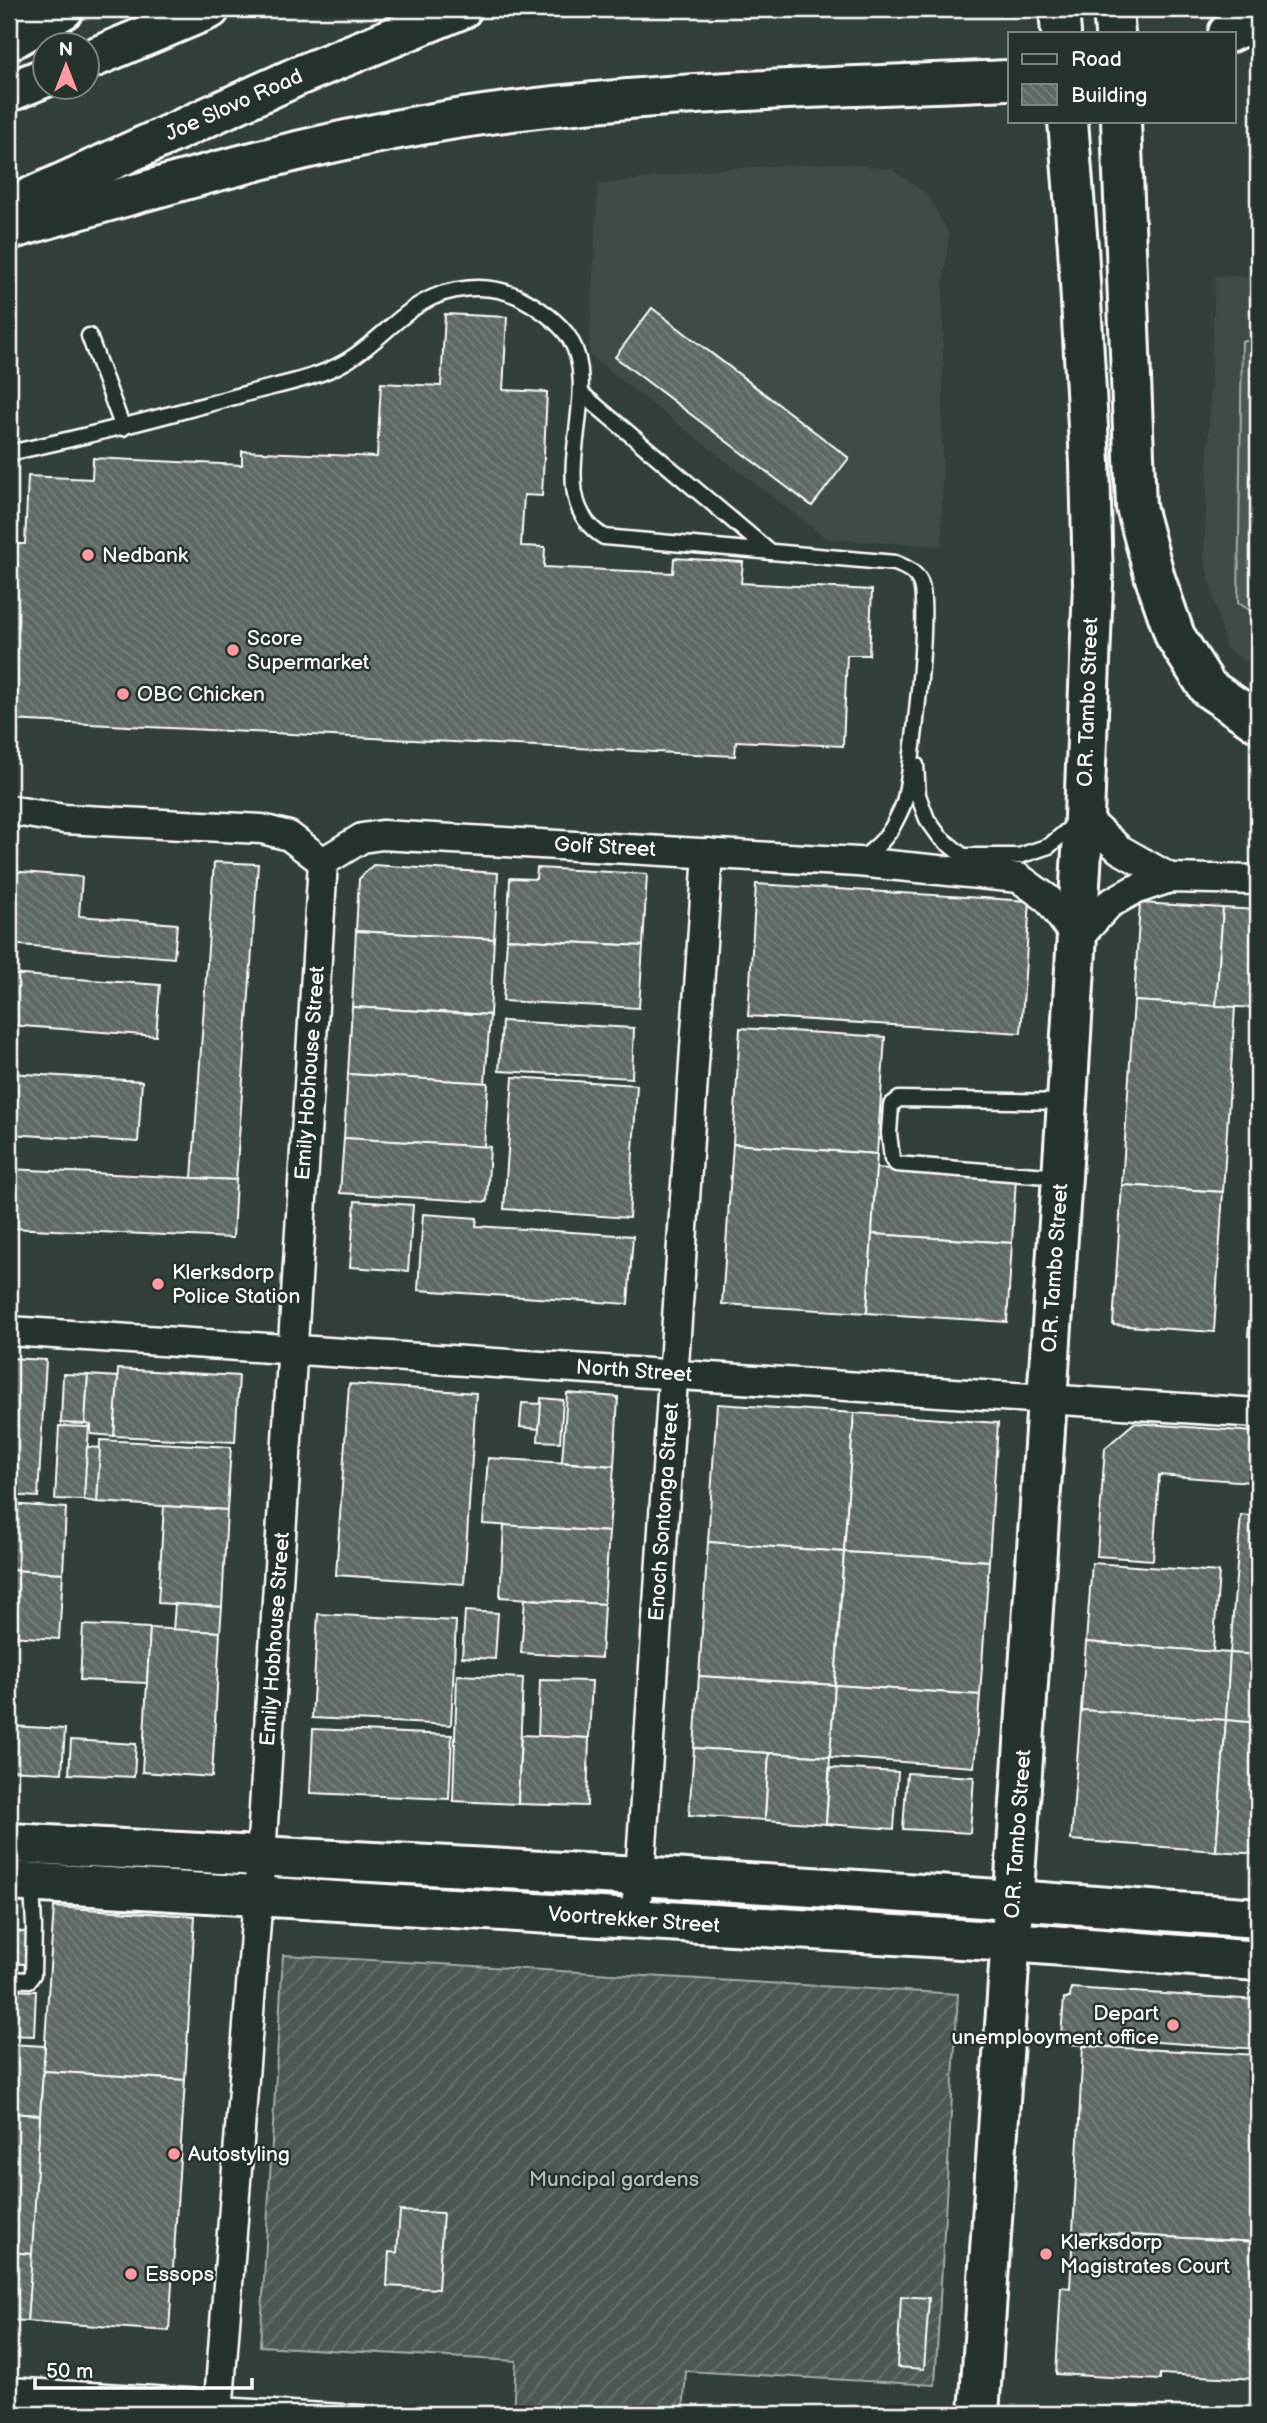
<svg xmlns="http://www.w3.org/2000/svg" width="1267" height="2423" font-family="'Balsamiq Sans',sans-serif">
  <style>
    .built { fill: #404c47 }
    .garden { fill: url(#garden-furrows); stroke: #a6aca9; stroke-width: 2 }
    .pitch { fill: #4d5853; stroke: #a6aca9; stroke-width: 2 }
    .building { fill: url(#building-back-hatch); stroke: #fff; stroke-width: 2 }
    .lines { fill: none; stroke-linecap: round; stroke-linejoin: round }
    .lane-casing { stroke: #fff; stroke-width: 19 }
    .street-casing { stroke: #fff; stroke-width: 33 }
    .secondary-casing { stroke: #fff; stroke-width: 44 }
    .primary-casing { stroke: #fff; stroke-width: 44 }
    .highway-casing { stroke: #fff; stroke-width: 44 }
    .lane { stroke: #26332d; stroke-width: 14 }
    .street { stroke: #26332d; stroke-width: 28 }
    .secondary { stroke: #26332d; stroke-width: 38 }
    .primary { stroke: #26332d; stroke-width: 38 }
    .highway { stroke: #26332d; stroke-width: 38 }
    .poi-dot { fill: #ff9aa2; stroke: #26332d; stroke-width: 2.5 }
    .labels { text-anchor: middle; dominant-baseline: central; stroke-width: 5; stroke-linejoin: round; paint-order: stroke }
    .street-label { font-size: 21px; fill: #fff; stroke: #26332d }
    .poi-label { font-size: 21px; fill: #fff; stroke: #26332d; text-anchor: start }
    .park-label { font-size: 21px; fill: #b8bcba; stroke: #26332d }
  </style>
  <defs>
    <pattern id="garden-furrows" width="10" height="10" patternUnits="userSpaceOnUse" patternTransform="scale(1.75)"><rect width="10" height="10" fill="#4d5853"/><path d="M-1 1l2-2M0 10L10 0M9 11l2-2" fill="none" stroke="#68716d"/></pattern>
    <pattern id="building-back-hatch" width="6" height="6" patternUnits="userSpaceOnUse" patternTransform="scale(1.75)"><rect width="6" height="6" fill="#5f6964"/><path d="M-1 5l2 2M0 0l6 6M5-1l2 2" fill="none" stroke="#77807b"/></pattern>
  </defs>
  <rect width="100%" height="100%" fill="#333f3a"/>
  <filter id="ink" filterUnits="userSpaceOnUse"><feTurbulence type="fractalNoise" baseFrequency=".0143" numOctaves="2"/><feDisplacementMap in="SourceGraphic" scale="14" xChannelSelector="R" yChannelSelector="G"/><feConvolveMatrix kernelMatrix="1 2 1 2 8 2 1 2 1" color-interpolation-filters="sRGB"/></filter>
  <g filter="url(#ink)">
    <g class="built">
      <path d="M836 163 891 169 927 194 949 234 943 286 942 546 827 539 589 355 598 185 716 169Z"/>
      <path d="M1215 276 1258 278V669L1226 649 1204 557Z"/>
    </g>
    <path class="garden" d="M283 1955 958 1994 935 2385 686 2371 683 2414H513L516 2361 260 2346Z"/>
    <path class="pitch" d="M1242 341H1258V615L1238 603Z"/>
    <g class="building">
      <path d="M652 308 849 458 812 506 615 357Z"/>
      <path d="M445 314 507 317 503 390 547 392 542 496 524 495 521 546 545 547 544 567 673 573 674 558 743 562 741 583 872 590 869 655H847L843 746 736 741 735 756 9 720V544H25L28 476 92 479 93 458 242 465V451L377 457 381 383 441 386Z"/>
      <path d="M214 862 258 864 236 1180 192 1178Z"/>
      <path d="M373 865 498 873 494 939 356 931 359 879Z"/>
      <path d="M537 868 647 874 643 946 507 939 510 878 536 879Z"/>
      <path d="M9 871 82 877 79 916 177 924 174 958 9 944Z"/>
      <path d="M756 884 1030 901 1021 1033 748 1016Z"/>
      <path d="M1140 903 1223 908 1216 1006 1134 1001Z"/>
      <path d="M1223 908 1258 910V1008L1216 1006Z"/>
      <path d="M356 931 494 939 490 1015 352 1007Z"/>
      <path d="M507 939 643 946 639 1008 503 1001Z"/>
      <path d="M9 974 160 985 156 1036 9 1025Z"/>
      <path d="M1134 1001 1235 1007 1223 1192 1122 1185Z"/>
      <path d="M352 1007 490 1015 485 1083 348 1074Z"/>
      <path d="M502 1021 634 1028 632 1078 499 1071Z"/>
      <path d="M740 1028 885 1037 877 1154 733 1144Z"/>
      <path d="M9 1073 142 1081 138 1142 9 1134Z"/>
      <path d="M348 1074 488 1083 484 1147 344 1138Z"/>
      <path d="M513 1077 637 1085 629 1218 504 1209Z"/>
      <path d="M344 1138 490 1147 487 1202 340 1193Z"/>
      <path d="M733 1144 877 1154 867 1313 722 1304Z"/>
      <path d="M876 1168 1016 1178 1012 1243 872 1234Z"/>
      <path d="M9 1169 236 1180 233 1238 9 1228Z"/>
      <path d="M1122 1185 1223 1192 1214 1332 1113 1325Z"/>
      <path d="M355 1201 413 1205 408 1271 350 1267Z"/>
      <path d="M423 1214 477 1218 476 1226 633 1236 628 1304 418 1290Z"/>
      <path d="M1258 1216V1336H1248Z"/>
      <path d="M872 1234 1012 1243 1007 1322 867 1313Z"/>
      <path d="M9 1358 46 1360 38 1497 9 1495Z"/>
      <path d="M118 1369 239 1376 235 1442 114 1436Z"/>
      <path d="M63 1374 88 1375 85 1424 61 1423Z"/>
      <path d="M88 1375 118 1377 114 1436 91 1434V1425L85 1424Z"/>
      <path d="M349 1384 476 1393 464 1584 336 1575Z"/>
      <path d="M567 1393 618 1397 614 1466 562 1462Z"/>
      <path d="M541 1398 563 1400 560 1442 538 1441Z"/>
      <path d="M522 1403 541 1404 539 1429 520 1427Z"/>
      <path d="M717 1404 854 1413 844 1552 708 1542Z"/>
      <path d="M854 1413 998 1423 989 1561 844 1552Z"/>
      <path d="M1134 1423 1254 1432 1250 1482 1159 1475 1153 1560 1097 1556 1105 1448Z"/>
      <path d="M59 1426 89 1427 84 1500 55 1499Z"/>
      <path d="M100 1440 231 1447 227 1510 97 1502Z"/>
      <path d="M87 1447 100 1448 97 1502 84 1500Z"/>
      <path d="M488 1458 614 1466 609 1532 483 1524Z"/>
      <path d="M9 1504 66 1508 63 1573 9 1570Z"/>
      <path d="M164 1506 227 1510 222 1607 158 1603Z"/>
      <path d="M1241 1515 1258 1517V1655L1230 1653Z"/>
      <path d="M504 1525 609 1532 604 1604 500 1597Z"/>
      <path d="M708 1542 844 1552 835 1685 699 1676Z"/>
      <path d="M844 1552 989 1561 980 1695 835 1685Z"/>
      <path d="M1092 1563 1219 1572 1213 1652 1086 1642Z"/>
      <path d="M9 1570 63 1573 59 1639 9 1636Z"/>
      <path d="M525 1599 604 1604 601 1658 521 1653Z"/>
      <path d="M175 1604 222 1607 220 1632 173 1630Z"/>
      <path d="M465 1611 498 1613 495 1659 462 1657Z"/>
      <path d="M318 1614 456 1621 451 1725 312 1718Z"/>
      <path d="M83 1625 150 1628 147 1683 80 1680Z"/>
      <path d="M150 1628 220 1632 212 1777 142 1772Z"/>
      <path d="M1086 1642 1230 1653 1226 1720 1081 1710Z"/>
      <path d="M1230 1653 1258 1655V1723L1226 1720Z"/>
      <path d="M457 1675 523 1678 518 1804 453 1801Z"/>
      <path d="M699 1676 835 1685 830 1757 694 1748Z"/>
      <path d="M540 1680 592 1681 589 1738 538 1736Z"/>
      <path d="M835 1685 980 1695 974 1767 830 1757Z"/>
      <path d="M1081 1710 1226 1720 1216 1851 1071 1840Z"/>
      <path d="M1226 1720 1258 1723V1854L1216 1851Z"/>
      <path d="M9 1726 65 1729 62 1773 9 1770Z"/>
      <path d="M313 1729 452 1735 449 1799 310 1793Z"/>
      <path d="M521 1735 589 1738 587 1806 518 1804Z"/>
      <path d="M71 1740 136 1744 134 1777 69 1774Z"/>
      <path d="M694 1748 769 1753 765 1820 689 1815Z"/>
      <path d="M769 1753 830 1757 826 1824 765 1820Z"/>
      <path d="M830 1768 898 1772 894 1829 826 1824Z"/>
      <path d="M907 1773 974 1777 970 1833 903 1829Z"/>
      <path d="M54 1907 195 1916 185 2080 43 2071Z"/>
      <path d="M9 1931 40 1933 38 1965 9 1963Z"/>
      <path d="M1071 1988 1258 2000V2049L1114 2039 1113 2047 1068 2044 1069 2037 1061 2036 1064 1998H1070Z"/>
      <path d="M9 1990 36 1991 34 2036 9 2035Z"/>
      <path d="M9 2044 45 2046 40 2115 9 2113Z"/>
      <path d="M1083 2046 1258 2055V2242L1073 2232Z"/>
      <path d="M43 2071 185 2080 169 2331 27 2321Z"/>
      <path d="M9 2113 40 2115 32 2254 9 2252Z"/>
      <path d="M400 2211 443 2213 438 2289 387 2286 389 2252 397 2253Z"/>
      <path d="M1073 2232 1258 2242V2379L1160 2374V2380L1056 2374 1061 2287 1070 2288Z"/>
      <path d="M9 2252 32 2254 27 2321 9 2320Z"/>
      <path d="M901 2296 929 2298 924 2369 897 2367Z"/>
    </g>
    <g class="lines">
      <g class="lane-casing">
        <g id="lane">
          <path d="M89 336 123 428"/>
          <path d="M581 393 770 552"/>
          <path d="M9 453C88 436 166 416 245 394 277 385 316 379 345 362 373 346 394 320 420 304 449 286 487 283 517 296 535 305 559 321 570 339 605 396 538 498 604 537L895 563C905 567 915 571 920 582 931 605 912 772 904 802 902 809 898 816 895 822 887 839 874 849 859 861"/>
          <path d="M916 765 918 795 927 819 940 837 963 856H1019L1049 846 1077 822"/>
          <path d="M1060 1177 896 1164 892 1159 889 1133 891 1105 899 1099 1066 1102"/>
          <path d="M9 1979 29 1980 33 1974 34 1927 32 1884"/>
          <path d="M218 2405 379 2414"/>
        </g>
      </g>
      <g class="street-casing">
        <g id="street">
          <path d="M9 810 64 819 262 829 289 836 323 862 362 838 382 835 858 862 1019 878 1048 899 1077 939 1109 904 1134 890 1170 878 1258 880"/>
          <path d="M1084 817 1119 849 1170 878"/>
          <path d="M9 1331 1258 1413"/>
          <path d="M634 1920 640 1876 708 853"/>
          <path d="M9 2392 218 2405"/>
          <path d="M218 2414 261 1857 323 862"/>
        </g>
      </g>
      <g class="secondary-casing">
        <g id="secondary">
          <path d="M9 1843 640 1876 1014 1900 1258 1918"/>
          <path d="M9 1881 1011 1942 1258 1961"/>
        </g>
      </g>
      <g class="primary-casing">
        <g id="primary">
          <path d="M1059 9 1061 33"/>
          <path d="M1113 9 1115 33"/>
          <path d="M1121 121 1136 507 1155 578 1175 636 1208 688 1258 722"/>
          <path d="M979 2414 1067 1102 1084 817 1093 584 1090 463 1078 247 1068 121"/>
        </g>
      </g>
      <g class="highway-casing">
        <g id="highway">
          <path d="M1228 33 1258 19"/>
          <path d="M9 41 64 9"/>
          <path d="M88 60 210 9"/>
          <path d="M9 92 46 77"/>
          <path d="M9 207 298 76 462 9"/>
          <path d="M9 230C174 182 342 132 513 111 678 90 844 87 1010 80"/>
        </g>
      </g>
      <use href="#lane" class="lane"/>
      <use href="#street" class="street"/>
      <use href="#secondary" class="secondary"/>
      <use href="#primary" class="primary"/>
      <use href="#highway" class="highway"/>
    </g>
  </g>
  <g class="poi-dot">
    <circle cx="88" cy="555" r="7"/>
    <circle cx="233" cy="650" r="7"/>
    <circle cx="123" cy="694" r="7"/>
    <circle cx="158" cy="1284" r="7"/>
    <circle cx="1173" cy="2025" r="7"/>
    <circle cx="174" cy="2154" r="7"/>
    <circle cx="1046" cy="2254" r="7"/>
    <circle cx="131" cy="2274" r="7"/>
  </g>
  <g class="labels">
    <g class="street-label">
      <text transform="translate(234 105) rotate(-24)">Joe Slovo Road</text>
      <text transform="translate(1088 702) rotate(-88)">O.R. Tambo Street</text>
      <text transform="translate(605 847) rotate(3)">Golf Street</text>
      <text transform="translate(310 1073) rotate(-86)">Emily Hobhouse Street</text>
      <text transform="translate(1055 1268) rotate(-86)">O.R. Tambo Street</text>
      <text transform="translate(634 1371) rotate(4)">North Street</text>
      <text transform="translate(664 1512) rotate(-86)">Enoch Sontonga Street</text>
      <text transform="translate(275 1639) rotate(-86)">Emily Hobhouse Street</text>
      <text transform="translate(1018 1834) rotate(-86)">O.R. Tambo Street</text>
      <text transform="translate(634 1920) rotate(4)">Voortrekker Street</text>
    </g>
    <g class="poi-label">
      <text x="102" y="555">Nedbank</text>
      <text x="247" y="638">Score<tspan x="247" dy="24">Supermarket</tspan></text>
      <text x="137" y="694">OBC Chicken</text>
      <text x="172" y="1272">Klerksdorp<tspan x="172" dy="24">Police Station</tspan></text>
      <text x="1159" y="2013" text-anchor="end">Depart<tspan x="1159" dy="24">unemplooyment office</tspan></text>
      <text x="188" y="2154">Autostyling</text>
      <text x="1060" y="2242">Klerksdorp<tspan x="1060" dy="24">Magistrates Court</tspan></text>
      <text x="145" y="2274">Essops</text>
    </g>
    <g class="park-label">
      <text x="614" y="2179">Muncipal gardens</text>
    </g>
  </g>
  <rect width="1267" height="2423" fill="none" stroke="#26332d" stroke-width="35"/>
  <rect x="18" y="18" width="1232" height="2388" fill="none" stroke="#fff" stroke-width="2.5" filter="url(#ink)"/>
  <rect x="1008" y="32" width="228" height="91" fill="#26332d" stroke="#7d8581" stroke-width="2"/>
  <rect x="1022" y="54" width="35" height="10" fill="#26332d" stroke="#7d8581" stroke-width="2"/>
  <text x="1071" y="66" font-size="21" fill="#ffffff">Road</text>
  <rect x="1022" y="84" width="35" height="21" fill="url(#building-back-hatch)" stroke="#7d8581" stroke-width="2"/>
  <text x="1071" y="102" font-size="21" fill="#ffffff">Building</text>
  <g transform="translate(66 66)"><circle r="33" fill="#26332d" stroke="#7d8581" stroke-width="2"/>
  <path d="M0-5L12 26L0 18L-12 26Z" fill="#ff9aa2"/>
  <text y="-10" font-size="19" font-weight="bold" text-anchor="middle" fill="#ffffff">N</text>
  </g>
  <path d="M35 2378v10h217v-10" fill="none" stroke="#ffffff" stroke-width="3.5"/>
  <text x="46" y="2378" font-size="21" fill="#ffffff" stroke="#26332d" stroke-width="5" paint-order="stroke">50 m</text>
</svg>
